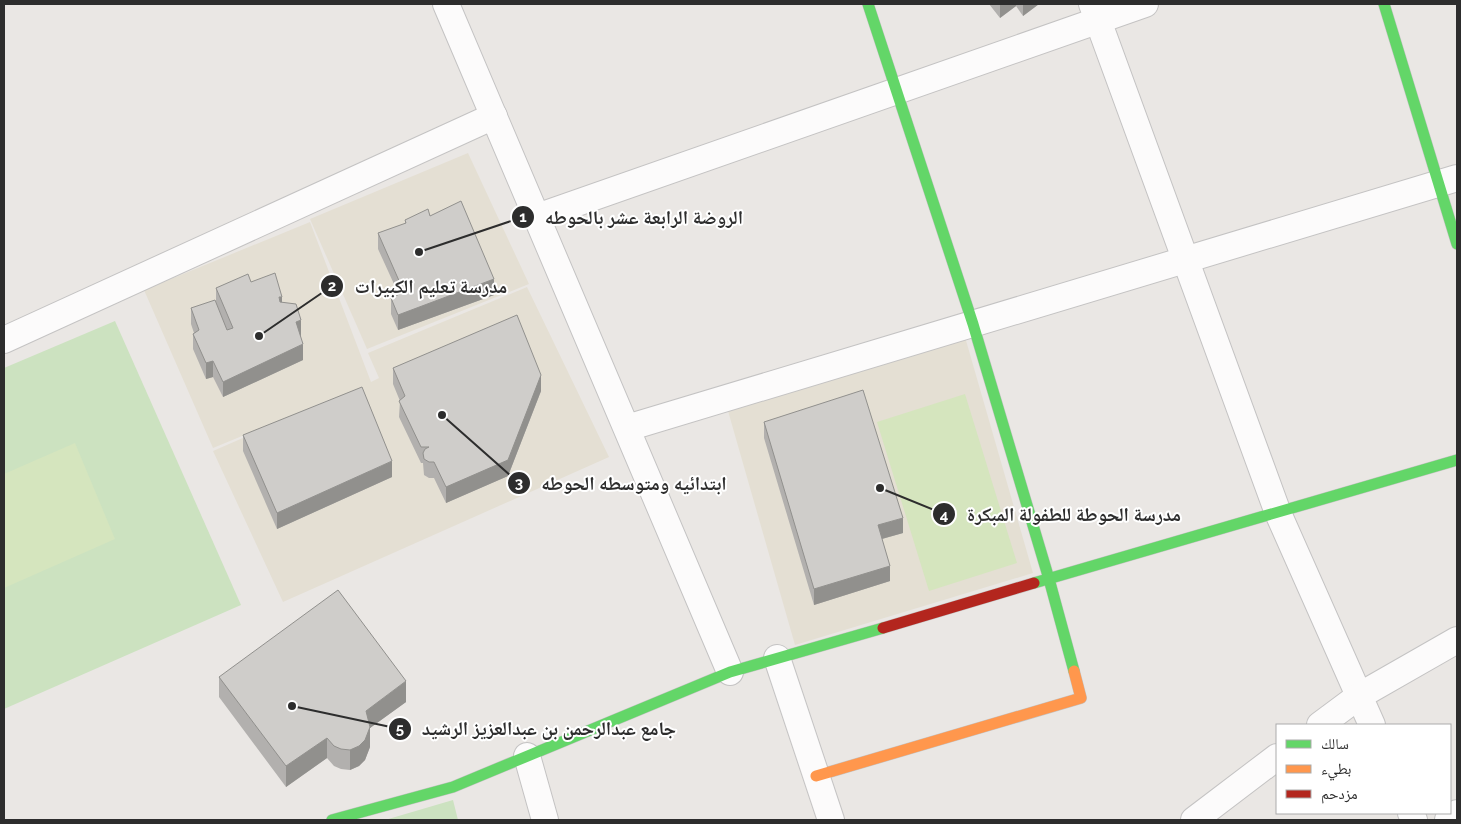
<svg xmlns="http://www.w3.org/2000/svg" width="1461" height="824" font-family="Raleway,'Noto Naskh Arabic',sans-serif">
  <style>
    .education { fill: #e4dfd3 }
    .green { fill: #cce2c0 }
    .pitch { fill: #d5e5be }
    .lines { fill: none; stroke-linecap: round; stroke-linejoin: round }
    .street-casing { stroke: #c4c3c3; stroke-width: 28 }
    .fast-casing { stroke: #c4c3c3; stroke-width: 12 }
    .slow-casing { stroke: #c4c3c3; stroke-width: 12 }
    .jam-casing { stroke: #c4c3c3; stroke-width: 12 }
    .street { stroke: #fcfbfb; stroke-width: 26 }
    .fast { stroke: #63d668; stroke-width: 11 }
    .slow { stroke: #ff974d; stroke-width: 11 }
    .jam { stroke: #b3261e; stroke-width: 11 }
    .wall { fill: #b2b0ae }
    .shaded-wall { fill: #91908d }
    .building { fill: #cfcdca; stroke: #91908d }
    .leader { fill: none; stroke: #2d2d2d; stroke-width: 2 }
    .callout-dot { fill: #2d2d2d; stroke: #fff; stroke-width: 2 }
    .mark-label { font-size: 15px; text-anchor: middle; font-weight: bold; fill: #fff }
    .callout-label { font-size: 19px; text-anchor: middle; font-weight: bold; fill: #2d2d2d; stroke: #fff; stroke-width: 4; stroke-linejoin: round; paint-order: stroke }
  </style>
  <rect width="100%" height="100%" fill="#eae7e4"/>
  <g class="education">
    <path d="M468 153 529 284 367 349 310 219Z"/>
    <path d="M310 222 371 382 379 378 368 353 527 287 609 457 283 602 213 451 341 395 213 448 144 290Z"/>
    <path d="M965 337 1033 573 795 645 726 404Z"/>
  </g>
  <g class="green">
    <path d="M115 321 241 605 4 709V368Z"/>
    <path d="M453 800 458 820H385Z"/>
  </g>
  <g class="pitch">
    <path d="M965 394 1017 563 929 591 877 422Z"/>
    <path d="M75 443 115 539 4 588V474Z"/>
  </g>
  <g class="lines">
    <g class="street-casing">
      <g id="street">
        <path d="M446 4 730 672"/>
        <path d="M1092 4 1278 513 1372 725"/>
        <path d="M537 217 1145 4"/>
        <path d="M4 340 494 116"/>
        <path d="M627 428 1457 178"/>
        <path d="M777 658 831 820"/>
        <path d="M1320 725 1359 696 1457 640"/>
        <path d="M527 756 545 820"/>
        <path d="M1411 813 1414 820"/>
        <path d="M1194 820 1277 757"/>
        <path d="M1448 820 1457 813"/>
      </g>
    </g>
    <g class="fast-casing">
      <g id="fast">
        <path d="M868 4 973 324 1049 579 1074 671"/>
        <path d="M1384 4 1457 244"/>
        <path d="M1034 583 1457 460"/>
        <path d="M332 820 453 787 730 672 883 628"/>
      </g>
    </g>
    <g class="slow-casing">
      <path id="slow" d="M816 776 1081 698 1074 671"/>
    </g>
    <g class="jam-casing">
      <path id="jam" d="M883 628 1034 583"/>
    </g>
    <use href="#street" class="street"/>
    <use href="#fast" class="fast"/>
    <use href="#slow" class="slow"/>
    <use href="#jam" class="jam"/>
  </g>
  <g class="wall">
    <path d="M989 4H1039L1023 16 1016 6 1000 18Z"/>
    <path d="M430 216 494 295 398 330 391 314V298L399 295 378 249V233L405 224V220Z"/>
    <path d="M251 282 282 302 301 336H300L303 360 223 397 213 377 206 379 193 349V334L194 333 191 324V308L216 304V288Z"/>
    <path d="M393 368 541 391 508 476 446 503 434 478H429L424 475 423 463H421L399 417 400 401 393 384Z"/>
    <path d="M764 422 903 533 882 539 890 581 814 605 764 438Z"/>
    <path d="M243 435 392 477 277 529 243 451Z"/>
    <path d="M219 677 406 702 370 728V747L365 760 359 766 350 770 341 769 334 766 327 758 286 787 219 697Z"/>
  </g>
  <g class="shaded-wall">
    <path d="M1000 4H1016V6L1000 18Z"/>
    <path d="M1023 4H1039L1023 16Z"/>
    <path d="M494 279V295L398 330V315Z"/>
    <path d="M279 297H282V312Z"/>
    <path d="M301 320V336L296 338V322Z"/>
    <path d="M303 344V360L223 397V382Z"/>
    <path d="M213 361V377L206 379V363Z"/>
    <path d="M541 375V391L508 476 446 503V487Z"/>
    <path d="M392 461V477L277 529V513Z"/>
    <path d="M903 518V533L878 540V525Z"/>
    <path d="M890 566V581L814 605V589Z"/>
    <path d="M406 681V702L370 728V747L365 760 359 766 350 770V750L366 711Z"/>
    <path d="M327 738V758L286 787V766Z"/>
  </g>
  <g class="building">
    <path d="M461 201 494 279 398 315 391 298 404 292 378 233 406 223 405 220 428 209 430 216Z"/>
    <path d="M275 273 282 297H279L280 302 296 304 301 320 296 322 303 344 223 382 213 361 206 363 193 334 199 330 191 308 215 300 227 330 233 328 216 288 248 274 251 282Z"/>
    <path d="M517 315 541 375 508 460 446 487 434 462H429L424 459 423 453 425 449 429 447H421L399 401 405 396 393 368Z"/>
    <path d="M362 387 392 461 277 513 243 435Z"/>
    <path d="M863 390 903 518 878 525 890 566 814 589 764 422Z"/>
    <path d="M338 590 406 681 366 711 370 727 365 740 359 746 350 750 341 749 334 746 327 738 286 766 219 677Z"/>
  </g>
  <path class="leader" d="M419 252L523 217M259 336L332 286M442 415L519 483M880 488L944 514M292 706L400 729"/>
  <g class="callout-dot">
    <circle cx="419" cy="252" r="5"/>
    <circle cx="259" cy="336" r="5"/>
    <circle cx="442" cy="415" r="5"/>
    <circle cx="880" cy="488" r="5"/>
    <circle cx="292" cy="706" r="5"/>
    <circle cx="523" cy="217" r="12"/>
    <circle cx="332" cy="286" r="12"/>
    <circle cx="519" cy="483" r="12"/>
    <circle cx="944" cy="514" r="12"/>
    <circle cx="400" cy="729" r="12"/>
  </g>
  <g class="mark-label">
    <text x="523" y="222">1</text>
    <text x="332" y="291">2</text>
    <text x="519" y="488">3</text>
    <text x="944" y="520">4</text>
    <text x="400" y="734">5</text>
  </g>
  <g class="callout-label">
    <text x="644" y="224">الروضة الرابعة عشر بالحوطه</text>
    <text x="431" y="293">مدرسة تعليم الكبيرات</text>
    <text x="634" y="490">ابتدائيه ومتوسطه الحوطه</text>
    <text x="1074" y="521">مدرسة الحوطة للطفولة المبكرة</text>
    <text x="549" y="735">جامع عبدالرحمن بن عبدالعزيز الرشيد</text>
  </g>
  <rect width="1461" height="824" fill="none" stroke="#2d2d2d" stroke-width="10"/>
  <rect x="1276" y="724" width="175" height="90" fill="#ffffff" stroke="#ababab"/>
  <rect x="1286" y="740" width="25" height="8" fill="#63d668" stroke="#ababab"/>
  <text x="1321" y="749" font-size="15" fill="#2d2d2d">سالك</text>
  <rect x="1286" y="765" width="25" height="8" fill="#ff974d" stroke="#ababab"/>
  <text x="1321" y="774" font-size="15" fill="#2d2d2d">بطيء</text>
  <rect x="1286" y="790" width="25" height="8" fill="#b3261e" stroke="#ababab"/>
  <text x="1321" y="799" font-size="15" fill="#2d2d2d">مزدحم</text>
</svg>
